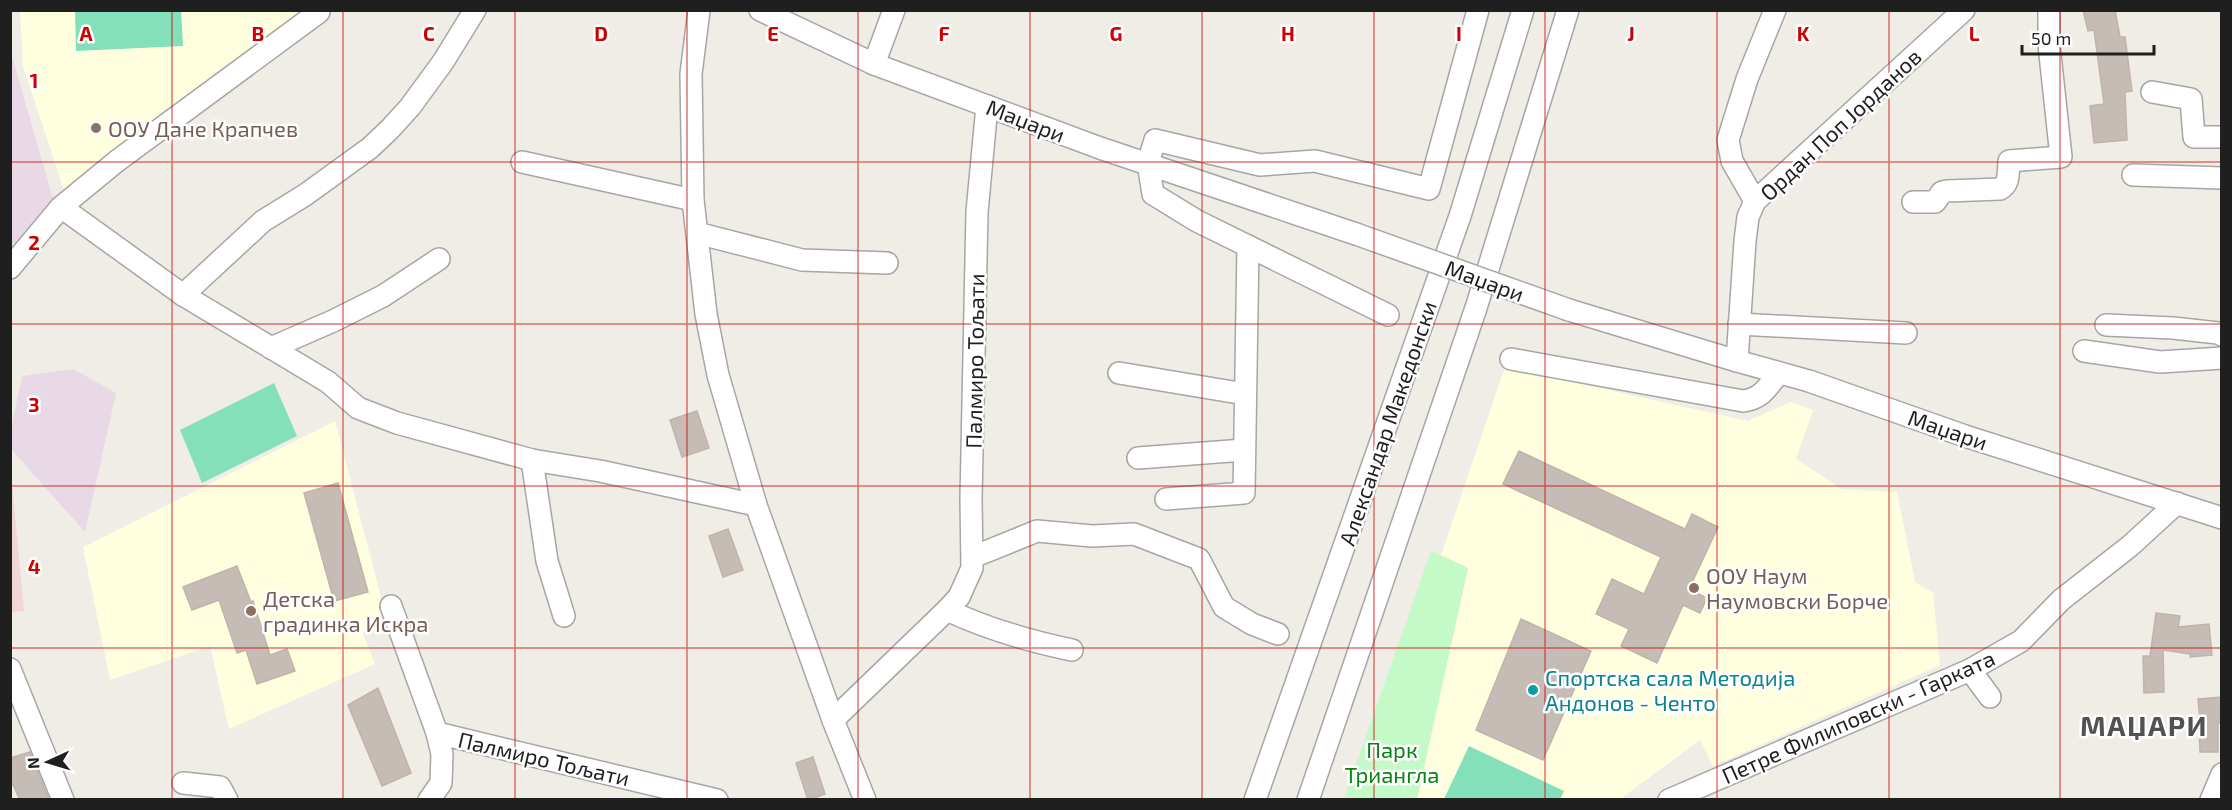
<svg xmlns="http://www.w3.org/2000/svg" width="2232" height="810" font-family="'Exo 2',sans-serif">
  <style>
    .commercial { fill: #f1d6d5 }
    .industrial { fill: #e9d8e6 }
    .education { fill: #ffffe0 }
    .park { fill: #c3fac7 }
    .pitch { fill: #83e0bb }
    .building { fill: #c5bcb5; stroke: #c2b3a8; stroke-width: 1.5 }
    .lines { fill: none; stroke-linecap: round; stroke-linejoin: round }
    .minor-casing { stroke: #a6a6a6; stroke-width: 24 }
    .minor { stroke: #fff; stroke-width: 21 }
    .minor-bridge-casing { stroke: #a6a6a6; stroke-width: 24; stroke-linecap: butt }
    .minor-bridge { stroke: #fff; stroke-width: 21 }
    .grid { fill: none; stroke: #cf0002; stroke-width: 1.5; stroke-opacity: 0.55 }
    .education-dot { fill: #8d6e63; stroke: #fff; stroke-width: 2 }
    .culture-dot { fill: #0f9aa8; stroke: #fff; stroke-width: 2 }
    .labels { text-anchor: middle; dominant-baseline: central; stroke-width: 5; stroke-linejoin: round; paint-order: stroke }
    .street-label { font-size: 22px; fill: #1f1f1f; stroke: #fff }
    .education-label { font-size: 22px; fill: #785e54; stroke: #fff; text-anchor: start }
    .culture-label { font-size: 22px; fill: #0d838f; stroke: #fff; text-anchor: start }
    .park-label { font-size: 22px; fill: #0a8113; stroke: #fff }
    .district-label { font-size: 28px; font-weight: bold; letter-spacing: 1.5px; fill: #525252; stroke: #fff }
    .grid-label { font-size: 20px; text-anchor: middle; font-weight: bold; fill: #cf0002; stroke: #fff; stroke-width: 5; stroke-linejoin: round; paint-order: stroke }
  </style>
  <rect width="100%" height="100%" fill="#f0ede6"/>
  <path class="commercial" d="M10 461 24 611 11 612H10Z"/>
  <g class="industrial">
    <path d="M10 50 59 219 10 268Z"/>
    <path d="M73 369 116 393 85 532 11 449V430L22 376Z"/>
  </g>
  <g class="education">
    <path d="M20 11H308L64 190 23 66Z"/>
    <path d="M1505 367 1748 421 1791 402 1813 410 1796 459 1842 489 1897 492 1915 582 1933 593 1940 665 1713 766 1700 740 1620 799 1417 800 1468 568 1441 555Z"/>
    <path d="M335 421 385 613 369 622 363 634 375 664 229 729 210 646 110 680 83 547Z"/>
  </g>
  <path class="park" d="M1431 551 1468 568 1417 799H1344Z"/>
  <g class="pitch">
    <path d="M75 11H181L183 46 76 51Z"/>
    <path d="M274 383 297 436 202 483 180 430Z"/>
    <path d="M1469 746 1564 791 1560 799H1444Z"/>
  </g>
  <g class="building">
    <path d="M2083 10H2115L2120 37H2125L2132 91 2125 92 2127 140 2094 143 2090 106 2104 104 2094 30 2088 31Z"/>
    <path d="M697 411 709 448 682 457 670 420Z"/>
    <path d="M1519 451 1685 529 1692 514 1718 527 1689 589 1707 598 1700 613 1683 605 1657 663 1621 646 1629 629 1596 614 1612 579 1644 594 1661 557 1503 484Z"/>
    <path d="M338 483 368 592 334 601 304 493Z"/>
    <path d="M728 529 743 570 723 577 709 536Z"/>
    <path d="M237 566 251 602 253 601 270 655 287 649 295 671 257 684 246 650 237 653 219 600 192 610 183 587Z"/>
    <path d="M2156 613 2180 616 2178 627 2209 624 2212 655 2190 657V654L2163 650 2164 692 2144 693 2143 656H2150Z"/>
    <path d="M1521 619 1591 651 1543 760 1476 730Z"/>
    <path d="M378 688 411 773 382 786 348 705Z"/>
    <path d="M2222 697V723H2218V752H2200L2199 728H2201L2198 699Z"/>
    <path d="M30 752 49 800H20L10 778V758Z"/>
    <path d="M813 757 825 794 808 800 796 763Z"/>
  </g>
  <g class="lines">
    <g class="minor-casing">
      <g id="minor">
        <path d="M699 10 691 74 693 200 706 314 718 375 756 505 833 720 865 800"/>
        <path d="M760 10 874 64 1100 148 1356 234"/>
        <path d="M874 64 894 10"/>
        <path d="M2152 92 2191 99 2194 137H2222"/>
        <path d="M522 162 693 200"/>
        <path d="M2133 175 2222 178"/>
        <path d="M1755 201 1732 161 1728 140 1747 79 1775 10"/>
        <path d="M1913 202H1935L1942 192 1947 191 2000 189C2010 184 2008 172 2009 161L2061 157 2049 45V10"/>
        <path d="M61 207 183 295 328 382 358 408 397 423 532 460 600 471 756 505"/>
        <path d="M697 233 802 260 887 263"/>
        <path d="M10 268 61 207 117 161 319 12"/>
        <path d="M183 295 263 221 305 195 370 148 390 129 410 107 443 62 475 10"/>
        <path d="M1569 310 1737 361 1809 381 1965 436 2222 518"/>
        <path d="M1388 315 1197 221 1153 194 1148 163 1155 140 1260 165 1315 161 1429 189 1478 10"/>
        <path d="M1739 324 1906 333"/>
        <path d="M2106 325 2173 328 2218 333 2222 335"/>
        <path d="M271 348 333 321 383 296 439 259"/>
        <path d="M2084 351 2160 362 2222 358"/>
        <path d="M1511 359 1743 401C1762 399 1767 387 1779 373"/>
        <path d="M1737 361 1745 241 1748 217 1755 201 1964 10"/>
        <path d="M1119 373 1245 394"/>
        <path d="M1138 458 1244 450"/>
        <path d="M532 460 547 561 564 616"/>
        <path d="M1166 499 1244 493 1248 246"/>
        <path d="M973 557 1037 531 1092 536 1134 534 1199 559 1224 607 1252 624 1278 634"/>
        <path d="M391 606 437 733"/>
        <path d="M947 610C987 629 1029 641 1072 650"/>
        <path d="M10 669 63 800"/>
        <path d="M1970 670 1990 697"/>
        <path d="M833 720 947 610 959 597 972 568 971 499 977 212 987 106"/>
        <path d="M183 783 220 787 227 800"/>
        <path d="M429 800 441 783 442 754 437 733 717 800"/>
        <path d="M1255 800 1460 216 1523 10"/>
        <path d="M1308 800 1476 308 1568 10"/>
        <path d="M1669 800 1970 670 2021 641 2061 600 2130 546 2177 503"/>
        <path d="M2211 800 2222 774"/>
      </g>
    </g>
    <use href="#minor" class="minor"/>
    <g class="minor-bridge-casing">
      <path id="minor-bridge" d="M1356 234 1569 310"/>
    </g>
    <use href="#minor-bridge" class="minor-bridge"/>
  </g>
  <path class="grid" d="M172 10V800M343 10V800M515 10V800M687 10V800M858 10V800M1030 10V800M1202 10V800M1374 10V800M1545 10V800M1717 10V800M1889 10V800M2060 10V800M10 162H2222M10 324H2222M10 486H2222M10 648H2222"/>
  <g class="education-dot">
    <circle cx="96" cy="128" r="6"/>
    <circle cx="1694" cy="588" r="6"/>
    <circle cx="251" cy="611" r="6"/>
  </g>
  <circle class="culture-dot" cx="1533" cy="690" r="6"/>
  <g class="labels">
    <g class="street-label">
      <text transform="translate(1026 120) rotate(21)">Маџари</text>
      <text transform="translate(1840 124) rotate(-43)">Ордан Поп Јорданов</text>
      <text transform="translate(1485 280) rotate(20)">Маџари</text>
      <text transform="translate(974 361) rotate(-89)">Палмиро Тољати</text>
      <text transform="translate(1387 423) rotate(-71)">Александар Македонски</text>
      <text transform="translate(1948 429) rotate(19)">Маџари</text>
      <text transform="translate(1858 716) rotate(-24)">Петре Филиповски - Гарката</text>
      <text transform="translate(544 758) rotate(13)">Палмиро Тољати</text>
    </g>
    <g class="education-label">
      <text x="108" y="128">ООУ Дане Крапчев</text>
      <text x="1706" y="575">ООУ Наум<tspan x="1706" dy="25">Наумовски Борче</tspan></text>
      <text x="263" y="598">Детска<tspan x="263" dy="25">градинка Искра</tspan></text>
    </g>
    <g class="culture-label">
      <text x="1545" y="677">Спортска сала Методија<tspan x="1545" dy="25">Андонов - Ченто</tspan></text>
    </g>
    <g class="park-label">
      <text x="1392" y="749">Парк<tspan x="1392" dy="25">Триангла</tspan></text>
    </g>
    <g class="district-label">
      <text x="2144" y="725">МАЏАРИ</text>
    </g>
  </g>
  <g class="grid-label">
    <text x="86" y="41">A</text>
    <text x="258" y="41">B</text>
    <text x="429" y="41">C</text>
    <text x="601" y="41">D</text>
    <text x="773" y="41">E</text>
    <text x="944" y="41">F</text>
    <text x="1116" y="41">G</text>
    <text x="1288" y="41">H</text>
    <text x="1459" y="41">I</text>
    <text x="1631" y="41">J</text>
    <text x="1803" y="41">K</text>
    <text x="1974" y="41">L</text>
    <text x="34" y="88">1</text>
    <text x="34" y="250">2</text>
    <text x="34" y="412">3</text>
    <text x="34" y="574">4</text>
  </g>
  <rect width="2232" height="810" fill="none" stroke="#1f1f1f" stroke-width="24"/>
  <g transform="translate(48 762) rotate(266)" stroke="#ffffff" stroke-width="4.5" paint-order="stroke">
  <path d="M0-4.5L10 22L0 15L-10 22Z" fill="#1f1f1f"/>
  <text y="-9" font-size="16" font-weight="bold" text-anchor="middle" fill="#1f1f1f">N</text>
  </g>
  <path d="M2022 45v9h132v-9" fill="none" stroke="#1f1f1f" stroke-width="3"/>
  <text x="2031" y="45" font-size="18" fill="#1f1f1f" stroke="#ffffff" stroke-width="4.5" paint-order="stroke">50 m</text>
</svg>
